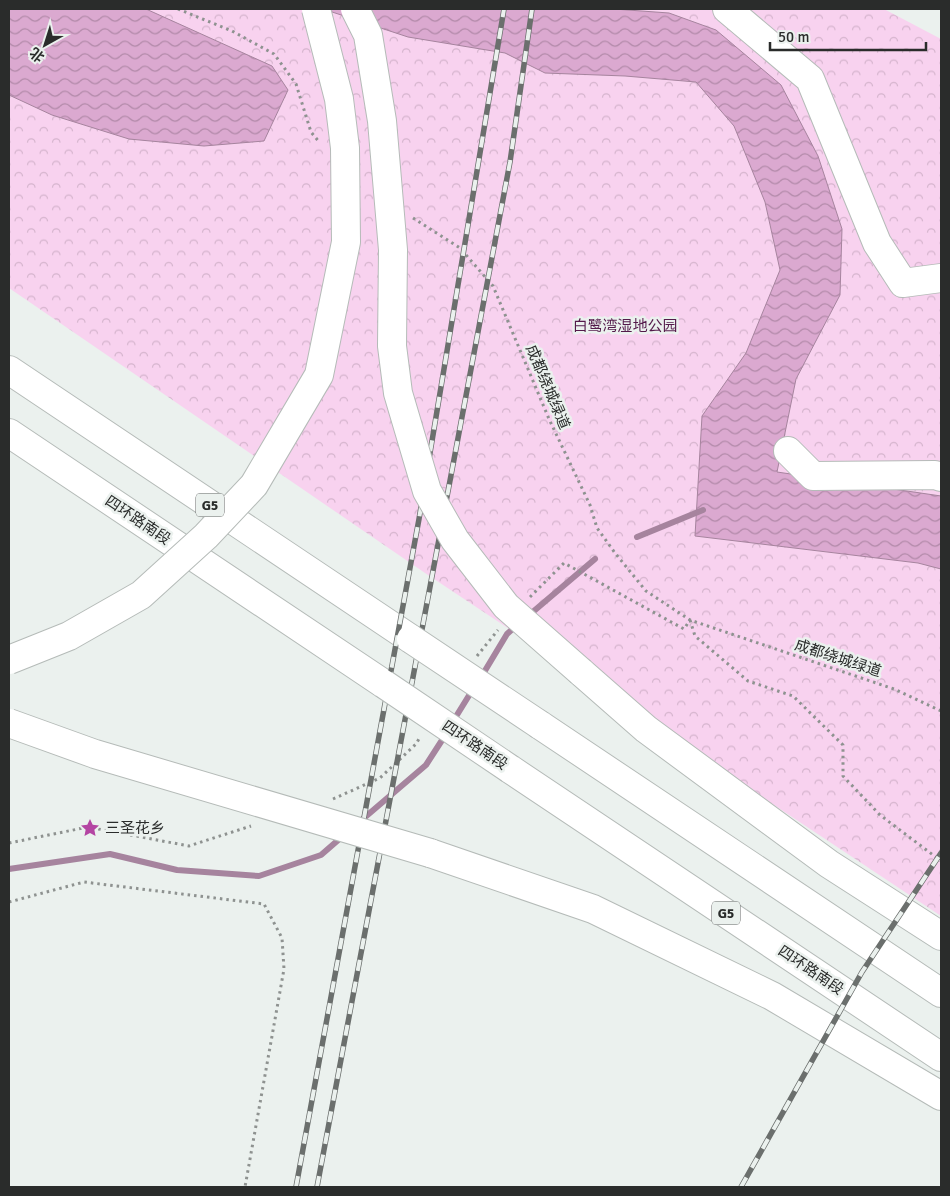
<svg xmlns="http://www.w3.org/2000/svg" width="950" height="1196" font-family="Signika,'Noto Sans SC',sans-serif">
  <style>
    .park { fill: url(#park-crowns) }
    .water { fill: url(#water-waves); stroke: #a6849e }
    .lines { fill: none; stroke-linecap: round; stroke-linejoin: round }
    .stream { stroke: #a6849e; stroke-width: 6 }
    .minor-casing { stroke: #b5bbb8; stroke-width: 30 }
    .highway-casing { stroke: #b5bbb8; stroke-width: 30 }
    .path { stroke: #8e9290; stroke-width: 3; stroke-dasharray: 2.5 4; stroke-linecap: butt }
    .minor { stroke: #fff; stroke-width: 28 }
    .highway { stroke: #fff; stroke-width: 28 }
    .rail-casing { stroke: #6b6f6d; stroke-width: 5.5 }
    .rail { stroke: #ebf1ee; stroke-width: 4; stroke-dasharray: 11; stroke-linecap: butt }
    .highway-bridge-casing { stroke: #b5bbb8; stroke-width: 30; stroke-linecap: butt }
    .highway-bridge { stroke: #fff; stroke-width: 28 }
    .labels { text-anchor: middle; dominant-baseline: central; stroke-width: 5; stroke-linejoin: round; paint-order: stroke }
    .shield { fill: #ebf1ee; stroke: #646766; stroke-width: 1 }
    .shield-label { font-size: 14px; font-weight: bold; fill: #2a2c2b }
    .park-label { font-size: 15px; fill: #541a4b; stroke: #ebf1ee }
    .street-label { font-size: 15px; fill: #2a2c2b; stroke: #ebf1ee }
    .poi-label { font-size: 15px; fill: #2a2c2b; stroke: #ebf1ee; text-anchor: start }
  </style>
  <defs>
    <pattern id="park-crowns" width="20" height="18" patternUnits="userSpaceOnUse" patternTransform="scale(1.25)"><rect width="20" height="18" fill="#f8d2ef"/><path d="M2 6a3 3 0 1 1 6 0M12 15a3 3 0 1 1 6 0" fill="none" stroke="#d5b4cd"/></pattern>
    <pattern id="water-waves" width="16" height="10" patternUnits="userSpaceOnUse" patternTransform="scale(1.25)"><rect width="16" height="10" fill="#dba9d0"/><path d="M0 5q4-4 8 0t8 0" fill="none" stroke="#b28aa9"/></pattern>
  </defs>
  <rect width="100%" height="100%" fill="#ebf1ee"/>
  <path class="park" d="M9 9H884L941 39V916L425 573 9 288Z"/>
  <g class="water">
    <path d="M9 9H146L272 66 288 90 264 141 204 146 129 139 52 115 9 95Z"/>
    <path d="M323 9H614L669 13 716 30 781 85 818 156 842 229 840 295 796 379 777 472 941 496V569L918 563 695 536 702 416 746 353 780 270 765 202 734 126 696 82 625 76 545 73 505 53 408 37Z"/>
  </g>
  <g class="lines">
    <g class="stream">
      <path d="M637 537 703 510"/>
      <path d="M528 616 595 559"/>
      <path d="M480 679 507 634 518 624"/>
      <path d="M452 723 473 689"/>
      <path d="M357 824 426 765 446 734"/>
      <path d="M9 869 110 854 177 870 259 876 321 855 344 835"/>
    </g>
    <g class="minor-casing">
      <g id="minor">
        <path d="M727 9 810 79 877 243 903 283 941 278"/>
        <path d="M788 451 813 476 935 475 941 477"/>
      </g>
    </g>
    <g class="highway-casing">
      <g id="highway">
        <path d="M9 370 411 639"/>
        <path d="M9 433 384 684"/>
        <path d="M581 672 646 729 829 864 941 936"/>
        <path d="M540 725 941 993"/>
        <path d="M510 769 941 1057"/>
        <path d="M430 853 593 909 772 996 941 1096"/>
      </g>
    </g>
    <g class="path">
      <path d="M178 9 232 31 274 54 296 84 311 132 320 143"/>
      <path d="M413 218 460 248 493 286 549 419 590 505 597 528 615 553 646 591 690 620 894 689 941 711"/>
      <path d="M530 597 564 563 684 629 690 620"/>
      <path d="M690 620 695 636 748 681 793 696 843 745V776L880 815 941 861"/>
      <path d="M477 656 498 630"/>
      <path d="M333 799 380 778 416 744 420 737"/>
      <path d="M9 843 88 827 189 846 251 826"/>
      <path d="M9 902 84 882 264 904 282 938 284 969 245 1187"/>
    </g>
    <use href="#minor" class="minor"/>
    <use href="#highway" class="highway"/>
    <g class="rail-casing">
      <g id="rail">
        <path d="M296 1187 419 519 504 9"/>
        <path d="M317 1187 510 162 532 9"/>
        <path d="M741 1187 862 972 941 853"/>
      </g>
    </g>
    <use href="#rail" class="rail"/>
    <g class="highway-bridge-casing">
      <g id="highway-bridge">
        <path d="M355 9 368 35 382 121 393 250 392 346 398 393 427 491 455 540 506 606 581 672"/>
        <path d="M411 639 540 725"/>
        <path d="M9 660 69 636 141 595 206 536 254 485 319 375 346 242 345 148 339 99 316 9"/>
        <path d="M384 684 510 769"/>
        <path d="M9 723 95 754 430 853"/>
      </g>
    </g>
    <use href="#highway-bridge" class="highway-bridge"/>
  </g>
  <defs>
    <g id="sight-bare" transform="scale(1.5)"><path d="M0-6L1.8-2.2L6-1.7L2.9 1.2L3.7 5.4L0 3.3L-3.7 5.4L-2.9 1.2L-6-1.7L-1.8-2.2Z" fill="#b445a3" stroke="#ebf1ee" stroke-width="2.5" paint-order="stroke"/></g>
  </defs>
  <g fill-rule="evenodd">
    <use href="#sight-bare" x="90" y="828"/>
  </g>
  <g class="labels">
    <g class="shield">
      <rect x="196" y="493.5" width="28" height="23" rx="4"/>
      <rect x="712" y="901.5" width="28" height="23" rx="4"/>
    </g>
    <g class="shield-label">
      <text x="210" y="505">G5</text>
      <text x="726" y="913">G5</text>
    </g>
    <g class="park-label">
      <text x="625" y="326">白鹭湾湿地公园</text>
    </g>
    <g class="street-label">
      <text transform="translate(548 387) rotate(67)">成都绕城绿道</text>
      <text transform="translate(138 520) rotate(34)">四环路南段</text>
      <text transform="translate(838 658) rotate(18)">成都绕城绿道</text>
      <text transform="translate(475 745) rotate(34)">四环路南段</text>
      <text transform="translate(811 970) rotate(34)">四环路南段</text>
    </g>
    <g class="poi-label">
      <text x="105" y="828">三圣花乡</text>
    </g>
  </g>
  <rect width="950" height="1196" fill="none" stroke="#2a2c2b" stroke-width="20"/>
  <g transform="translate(45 45) rotate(219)" stroke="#ebf1ee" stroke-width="4" paint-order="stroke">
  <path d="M0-4L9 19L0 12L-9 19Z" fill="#2a2c2b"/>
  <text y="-8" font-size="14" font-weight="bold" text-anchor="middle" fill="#2a2c2b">北</text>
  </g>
  <path d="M770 42v8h156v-8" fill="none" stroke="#2a2c2b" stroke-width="2.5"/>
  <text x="778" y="42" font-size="15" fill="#2a2c2b" stroke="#ebf1ee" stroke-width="4" paint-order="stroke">50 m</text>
</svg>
